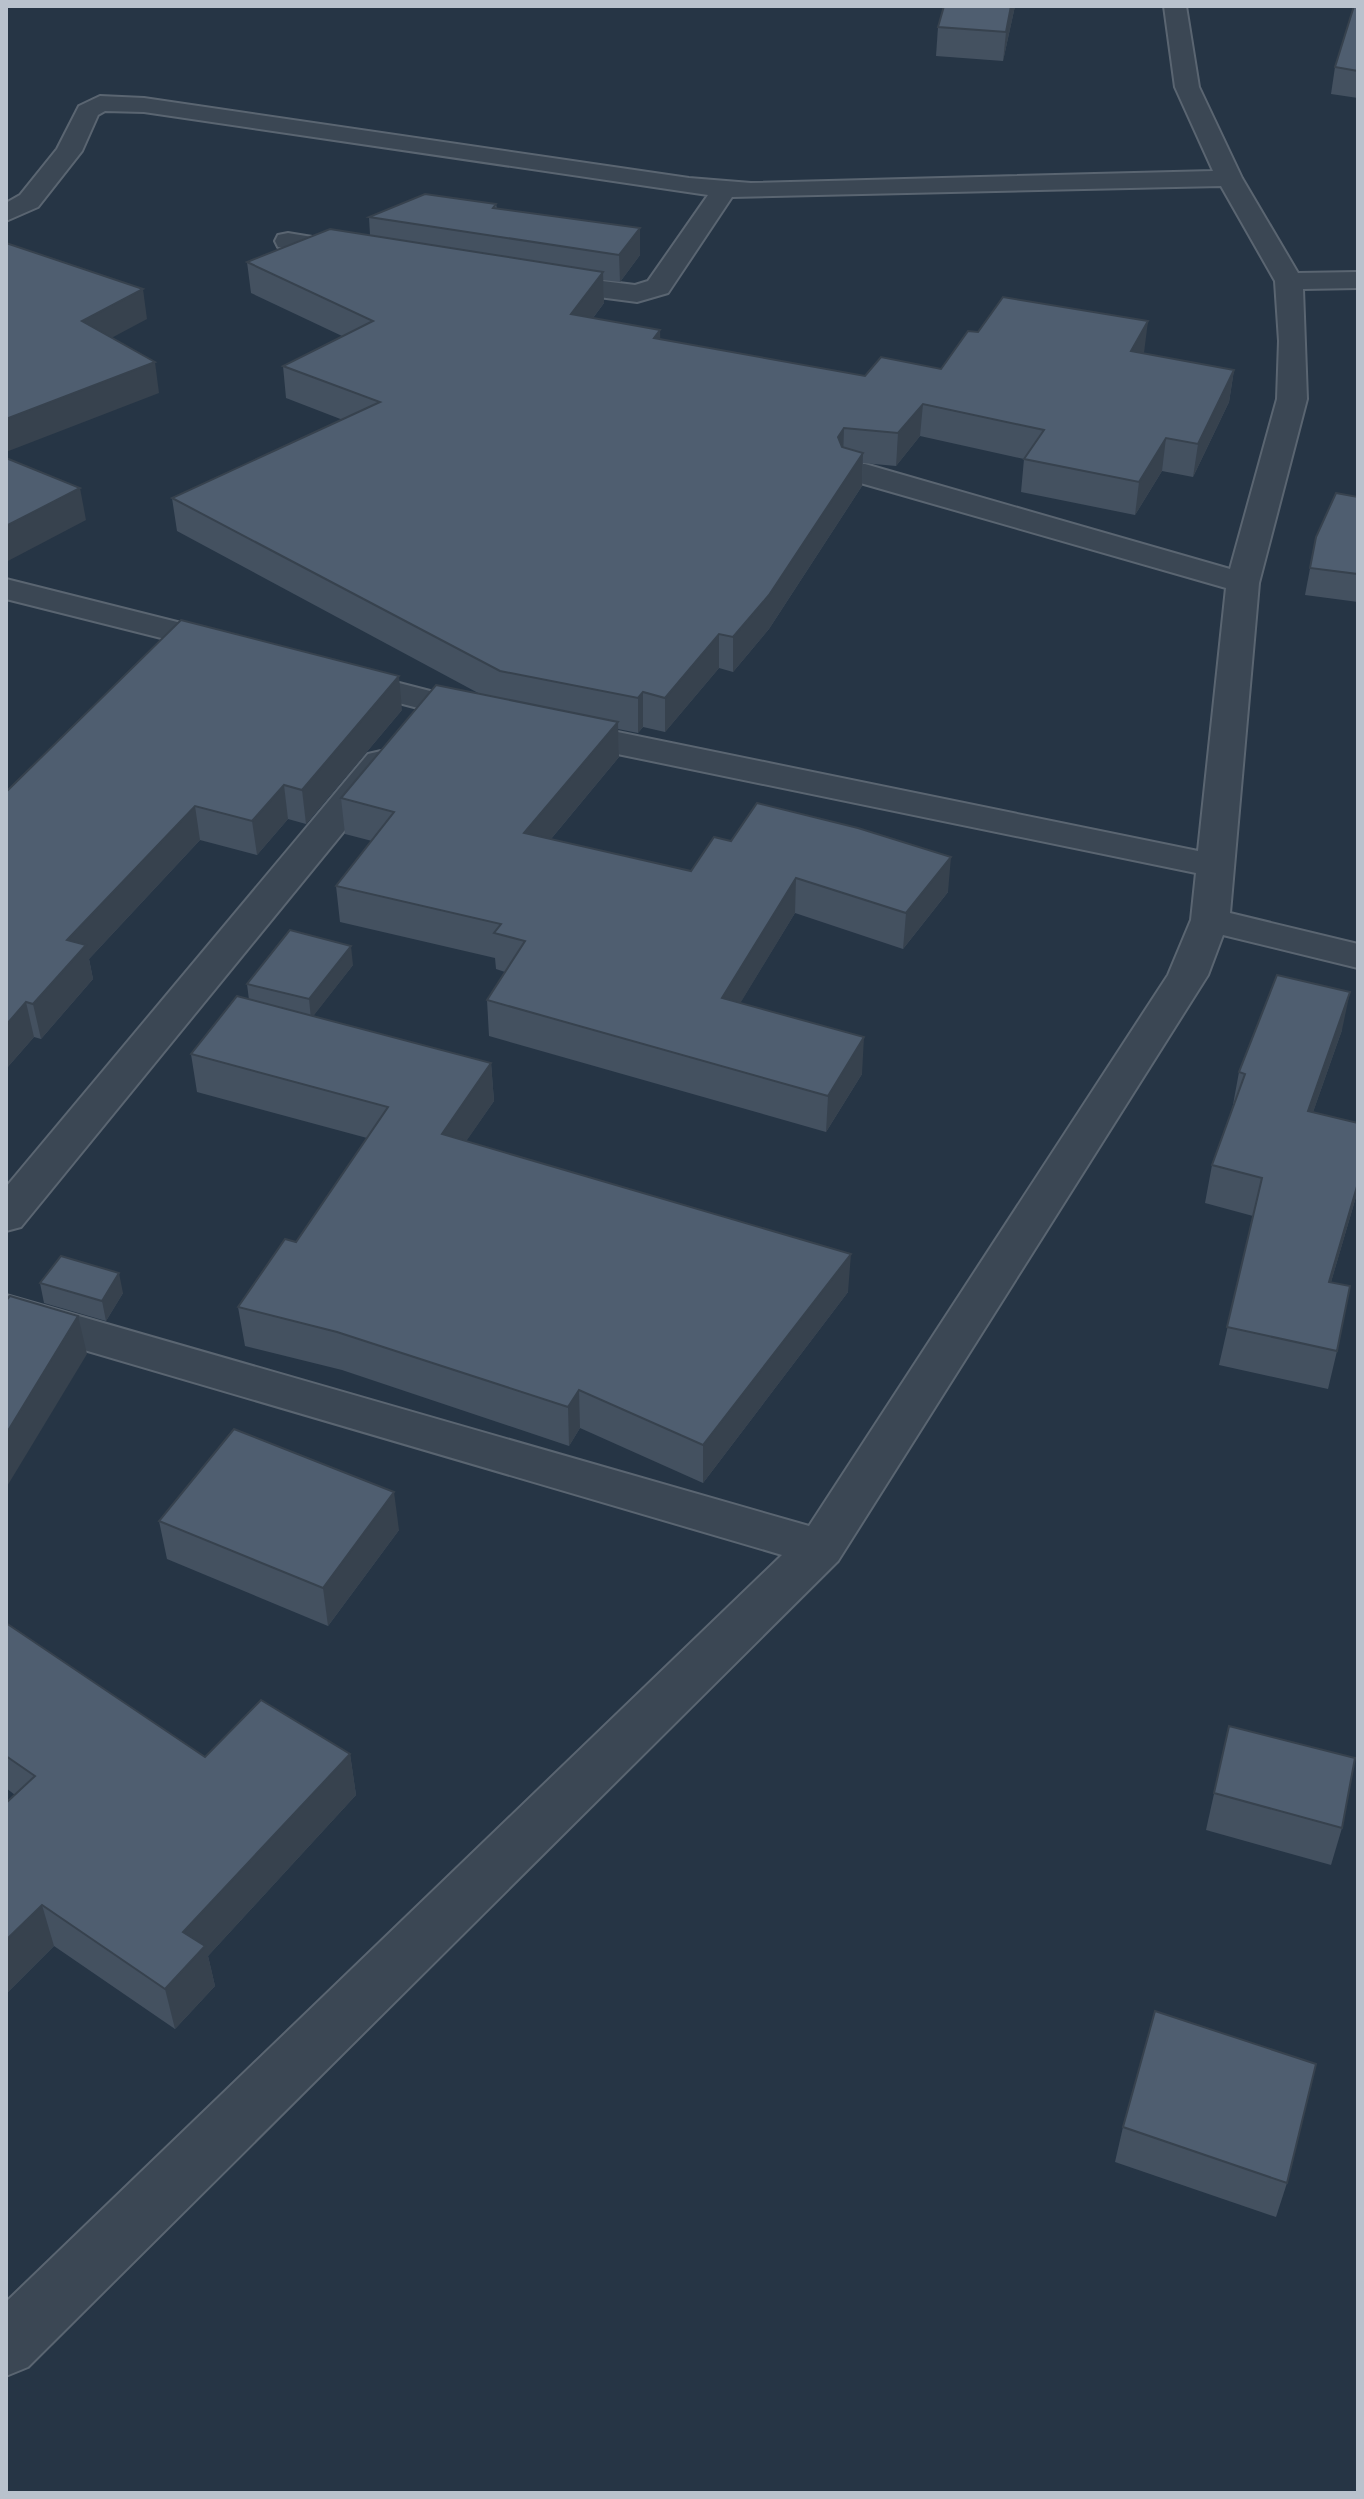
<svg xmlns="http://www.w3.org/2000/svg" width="1364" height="2499" font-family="'IBM Plex Sans',sans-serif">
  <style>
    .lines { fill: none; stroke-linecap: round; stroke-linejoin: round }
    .minor-casing { stroke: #5a6571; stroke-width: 4 }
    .minor { fill: #3b4754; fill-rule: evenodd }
    .wall { fill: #445160 }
    .shaded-wall { fill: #37424e }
    .building { fill: #4f5e70; stroke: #37424e; stroke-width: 2 }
  </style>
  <rect width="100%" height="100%" fill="#263545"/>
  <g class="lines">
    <g class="minor-casing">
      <g id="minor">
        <path d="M1164 6H1186L1199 87 1242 178 1298 273 1358 272V288L1303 289 1307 399 1259 583 1230 913 1358 944V968L1223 935 1208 975 838 1561 28 2367 6 2376V2302L782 1555 6 1327V1295L809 1526 1168 975 1191 920 1196 873 559 742 547 738 541 731 547 724 559 720 1198 851 1226 588 843 478 839 471 843 464H865L1230 569 1277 399 1279 341 1275 281 1221 186 732 197 668 293 637 302 545 290 535 288 531 282 535 276 545 274 635 285 648 281 708 195 144 112 105 111 98 115 82 151 38 207 6 221V203L20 195 57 149 79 106 100 96 144 98 689 178 751 183 1213 171 1175 87Z"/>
        <path d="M288 233 355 244 365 246 369 252 365 258 355 260 278 247 275 241 278 235Z"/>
        <path d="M6 579 241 638 246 645 241 652 229 655 6 599Z"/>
        <path d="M345 669 492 707 497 714 492 721 480 724 333 686 328 679 333 672Z"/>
        <path d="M381 751 394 754 399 762 394 770 21 1227 6 1231V1187L368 754Z"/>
      </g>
    </g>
    <use href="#minor" class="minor"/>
  </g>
  <g class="wall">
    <path d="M944 6H1015L1003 61 936 56 938 27Z"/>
    <path d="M1358 6V98L1331 94 1335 67Z"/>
    <path d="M496 204 497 209 640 255 620 282 603 280 604 303 593 318 660 339 865 376 1144 354 1234 370 1229 402 1193 477 1162 471 1135 515 1021 492 1024 459 920 436 896 466 863 463 862 486 769 629 733 672 719 668 665 732 643 727 638 733 618 729 619 757 551 839 691 871 714 837 948 892 903 949 795 913 740 1003 862 1074 826 1132 489 1036 487 1000 505 972 496 969 495 958 340 922 336 886 372 841 345 834 341 798 480 694 177 531 172 498 343 420 286 398 283 366 342 336 251 293 247 262 370 235 369 217Z"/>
    <path d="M1358 497V602L1305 595 1316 537Z"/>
    <path d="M402 710 306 824 288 819 257 855 200 840 89 959 93 979 41 1039 34 1037 6 1069V792Z"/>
    <path d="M353 965 313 1016 491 1063 494 1101 466 1141 848 1292 703 1483 580 1428 569 1446 342 1370 245 1346 238 1307 296 1242 367 1138 197 1092 191 1054 249 1000 247 984Z"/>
    <path d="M1342 1030 1313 1112 1358 1123V1190L1331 1282 1337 1351 1328 1389 1219 1365 1253 1216 1205 1203 1212 1165 1232 1110 1239 1072Z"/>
    <path d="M40 1283 123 1293 106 1321 44 1303Z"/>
    <path d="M159 1521 399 1530 328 1626 167 1559Z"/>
    <path d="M6 1623 205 1757 350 1754 356 1795 208 1956 215 1986 175 2029 54 1946 6 1994 15 1795 6 1788Z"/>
    <path d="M1229 1726 1342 1828 1331 1865 1206 1830Z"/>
    <path d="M1123 2127 1287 2183 1276 2217 1115 2162Z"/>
  </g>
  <g class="shaded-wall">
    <path d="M1011 6H1015L1003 61 1006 32Z"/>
    <path d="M640 228V255L620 282 619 255Z"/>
    <path d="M603 272 604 303 572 346 571 314Z"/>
    <path d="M143 289 147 319 87 351 82 321Z"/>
    <path d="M1148 321 1144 353 1127 383 1131 351Z"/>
    <path d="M660 330 661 362 654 338Z"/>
    <path d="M155 362 159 393 6 452V419Z"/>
    <path d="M1234 370 1229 402 1193 477 1198 444Z"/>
    <path d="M923 404 920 436 896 466 898 433Z"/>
    <path d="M844 428 843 461 838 437Z"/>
    <path d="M1166 438 1162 471 1135 515 1139 482Z"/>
    <path d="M863 453 862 486 769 629 733 672V637Z"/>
    <path d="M80 488 86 520 6 562V526Z"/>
    <path d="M719 634V668L665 732V698Z"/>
    <path d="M399 676 402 710 306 824 302 790Z"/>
    <path d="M643 692V727L638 733V698Z"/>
    <path d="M618 722 619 757 526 869 524 833Z"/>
    <path d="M284 785 288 819 257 855 252 821Z"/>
    <path d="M195 806 200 840 89 959 93 979 41 1039 33 1004 67 940Z"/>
    <path d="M951 857 948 892 903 949 906 913Z"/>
    <path d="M796 878 795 913 721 1035 722 998Z"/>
    <path d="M351 946 353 965 311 1019 309 999Z"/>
    <path d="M1350 992 1342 1030 1300 1149 1308 1111Z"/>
    <path d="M26 1002 34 1037 6 1069V1025Z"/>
    <path d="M864 1037 862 1074 826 1132 828 1096Z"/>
    <path d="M491 1063 494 1101 445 1172 442 1134Z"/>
    <path d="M1358 1183V1190L1320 1320 1329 1282Z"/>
    <path d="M851 1254 848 1292 703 1483V1445Z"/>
    <path d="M119 1273 123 1293 106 1321 102 1301Z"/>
    <path d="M78 1316 87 1354 6 1488V1434Z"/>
    <path d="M579 1390 580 1428 569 1446 568 1407Z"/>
    <path d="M394 1492 399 1530 328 1626 323 1588Z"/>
    <path d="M350 1754 356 1795 208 1956 215 1986 175 2029 165 1989 183 1932Z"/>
    <path d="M42 1905 54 1946 6 1994V1940Z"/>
  </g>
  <g class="building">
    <path d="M944 6H1011L1006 32 938 27Z"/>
    <path d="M1354 6H1358V71L1335 67Z"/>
    <path d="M425 194 496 204 493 208 640 228 619 255 369 217Z"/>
    <path d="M330 229 603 272 571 314 660 330 654 338 865 376 881 357 941 369 968 331 978 332 1003 297 1148 321 1131 351 1234 370 1198 444 1166 438 1139 482 1024 459 1044 430 923 404 898 433 844 428 838 437 842 447 863 453 769 595 733 637 719 634 665 698 643 692 638 698 500 671 172 498 380 402 283 366 373 321 247 262Z"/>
    <path d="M6 243 143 289 82 321 155 362 6 419Z"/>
    <path d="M6 458 80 488 6 526Z"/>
    <path d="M1336 493 1358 497V574L1310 568 1316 537Z"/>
    <path d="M181 620 399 676 302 790 284 785 252 821 195 806 67 940 86 945 33 1004 26 1002 6 1025V792Z"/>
    <path d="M436 685 618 722 524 833 691 871 714 837 731 841 757 803 858 828 951 857 906 913 796 878 722 998 864 1037 828 1096 487 1000 525 941 494 933 501 924 336 886 394 812 341 798Z"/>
    <path d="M290 930 351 946 309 999 247 984Z"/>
    <path d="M1277 975 1350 992 1308 1111 1358 1123V1183L1329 1282 1350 1286 1337 1351 1227 1327 1262 1178 1212 1165 1245 1074 1239 1072Z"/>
    <path d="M237 996 491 1063 442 1134 851 1254 703 1445 579 1390 568 1407 337 1332 238 1307 285 1239 296 1242 388 1107 191 1054Z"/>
    <path d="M61 1256 119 1273 102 1301 40 1283Z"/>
    <path d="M10 1296 78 1316 6 1434V1301Z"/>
    <path d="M234 1429 394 1492 323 1588 159 1521Z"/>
    <path d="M6 1623 205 1757 261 1700 350 1754 183 1932 205 1946 165 1989 42 1905 6 1940V1803L35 1776 6 1756Z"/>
    <path d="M1229 1726 1355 1758 1342 1828 1214 1793Z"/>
    <path d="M1155 2011 1316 2064 1287 2183 1123 2127Z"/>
  </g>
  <rect width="1364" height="2499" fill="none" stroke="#b9c2cd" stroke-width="16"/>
</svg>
